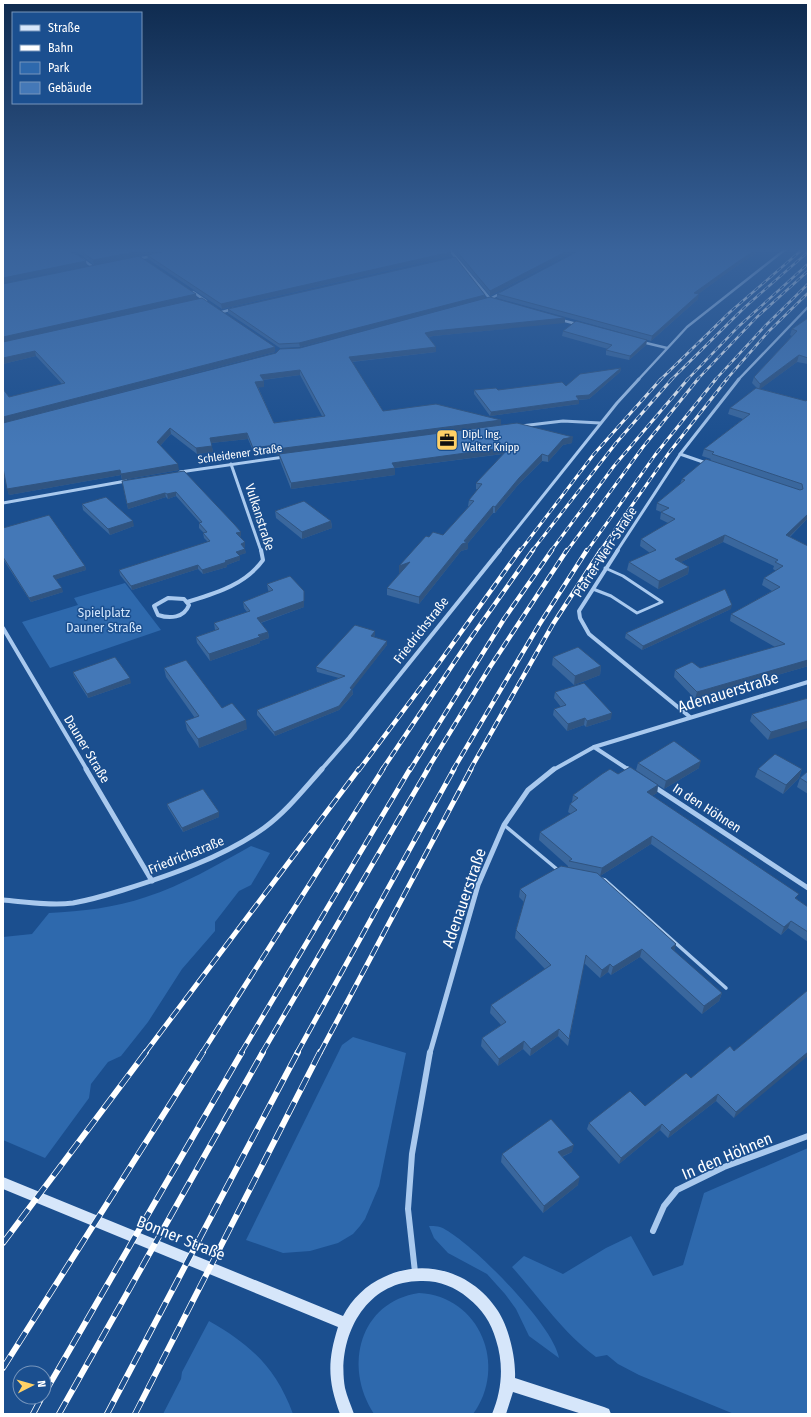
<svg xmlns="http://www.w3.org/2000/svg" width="811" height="1417" font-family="'Fira Sans Condensed',sans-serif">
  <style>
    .green { fill: #2e69ad }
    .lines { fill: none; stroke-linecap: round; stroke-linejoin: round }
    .service-far1 { stroke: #a9c9ee; stroke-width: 3 }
    .service { stroke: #a9c9ee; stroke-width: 3.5 }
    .minor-far4 { stroke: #a9c9ee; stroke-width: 2.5 }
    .minor-far3 { stroke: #a9c9ee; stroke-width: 3 }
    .minor-far2 { stroke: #a9c9ee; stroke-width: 4 }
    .minor-far1 { stroke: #a9c9ee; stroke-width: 5 }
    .minor { stroke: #a9c9ee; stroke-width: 6 }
    .secondary { fill: #d6e6fa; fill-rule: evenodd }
    .rail-far4-casing { stroke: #fff; stroke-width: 2.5 }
    .rail-far3-casing { stroke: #fff; stroke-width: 3 }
    .rail-far2-casing { stroke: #fff; stroke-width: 4.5 }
    .rail-far1-casing { stroke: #fff; stroke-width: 5 }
    .rail-casing { stroke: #fff; stroke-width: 6 }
    .rail-far4 { stroke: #1b4f8f; stroke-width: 1.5; stroke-dasharray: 5; stroke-linecap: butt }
    .rail-far3 { stroke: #1b4f8f; stroke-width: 2; stroke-dasharray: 6; stroke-linecap: butt }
    .rail-far2 { stroke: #1b4f8f; stroke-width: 3; stroke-dasharray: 8; stroke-linecap: butt }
    .rail-far1 { stroke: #1b4f8f; stroke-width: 3.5; stroke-dasharray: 11; stroke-linecap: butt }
    .rail { stroke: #1b4f8f; stroke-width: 4.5; stroke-dasharray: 14; stroke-linecap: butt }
    .wall { fill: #3a679d; fill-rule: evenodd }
    .shaded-wall { fill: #305480 }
    .building { fill: #4478b7; stroke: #305480; fill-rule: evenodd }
    .labels { text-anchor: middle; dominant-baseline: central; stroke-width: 3; stroke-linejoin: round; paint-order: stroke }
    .far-poi-label { font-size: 11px; fill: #fff; stroke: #1b4f8f; text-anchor: start }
    .far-street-label { font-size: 11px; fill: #fff; stroke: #1b4f8f }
    .street-label { font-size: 13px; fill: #fff; stroke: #1b4f8f }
    .park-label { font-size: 13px; fill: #cfe3fa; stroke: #1b4f8f }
    .near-street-label { font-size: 16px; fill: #fff; stroke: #1b4f8f }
  </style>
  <rect width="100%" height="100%" fill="#1b4f8f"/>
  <g class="green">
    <path d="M125 583 161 630 50 668 22 622 78 605 74 598Z"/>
    <path d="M251 846 270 853 251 885 239 891 215 922V931L182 969 148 1022 121 1056 108 1062 91 1084 89 1098 45 1158 3 1140V937L32 934 49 913C82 911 115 908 146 897 183 885 217 865 251 846Z"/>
    <path d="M353 1037 406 1053 379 1186 365 1219 360 1226 353 1234 338 1243 310 1251 283 1253 246 1240 342 1045Z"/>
    <path d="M808 1148V1414H734L639 1375 618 1364 607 1355 596 1357C562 1332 540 1298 512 1267L524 1256 563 1274 606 1248 631 1236 653 1276 683 1265 704 1193Z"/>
    <path d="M429 1226C435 1226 441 1226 446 1230 476 1247 553 1325 559 1358L529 1336 516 1309 505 1294 487 1274 448 1253 434 1238Z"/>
    <path d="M419 1293C480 1296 508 1366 473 1414H374C343 1367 359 1302 419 1293Z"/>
    <path d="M209 1321C251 1345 276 1368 293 1414H163L181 1379 182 1372Z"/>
  </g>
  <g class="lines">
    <path class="service-far1" d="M593 589 611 596 637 613 662 602 623 576 605 568"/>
    <g class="service">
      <path d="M504 825 558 870"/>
      <path d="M601 879 605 880 726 988"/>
    </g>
    <g class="minor-far4">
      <path d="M448 248 491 300"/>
      <path d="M82 259 93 267"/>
      <path d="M137 259 152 256"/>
      <path d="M193 292 206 301"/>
      <path d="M488 300 501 293"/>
      <path d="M222 312 233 309"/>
      <path d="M561 320 577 324"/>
      <path d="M642 342 667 348"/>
      <path d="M638 380 687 327 787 248"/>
      <path d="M738 380 808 307"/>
    </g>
    <g class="minor-far3">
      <path d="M521 426 563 421 600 423"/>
      <path d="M680 454 706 463"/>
      <path d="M231 464 261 551"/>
      <path d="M180 472 284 457"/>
      <path d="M3 503 126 481"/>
      <path d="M499 551 617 403 639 379"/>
      <path d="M617 551 681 453 739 379"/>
    </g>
    <g class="minor-far2">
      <path d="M618 550 579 611 580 618 589 634 690 717"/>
      <path d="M168 598 184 599 189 605C184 618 170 619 158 615L154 606Z"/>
      <path d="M187 602C216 593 245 585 263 560L261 550"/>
      <path d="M3 628 87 770"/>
      <path d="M594 747 629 770"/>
      <path d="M321 770 349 738 500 550"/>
      <path d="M553 770 594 747 808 682"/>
    </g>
    <g class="minor-far1">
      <path d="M86 769 152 881"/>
      <path d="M628 769 631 771"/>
      <path d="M653 786 808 888"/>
      <path d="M3 900C26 902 50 906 73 903 90 900 107 895 123 890 171 875 223 857 264 828 286 812 304 789 322 769"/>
      <path d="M430 1053 478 885 504 825 528 790 554 769"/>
    </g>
    <g class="minor">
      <path d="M653 1231 664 1206 677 1190 724 1167 808 1136"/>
      <path d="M415 1272 408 1209 412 1154 430 1052"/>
    </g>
    <path class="secondary" d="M3 1177 343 1316C352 1299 366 1285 384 1277 425 1257 473 1272 498 1311 509 1328 516 1358 515 1378L604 1407 609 1409 611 1414H582L513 1392 506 1414H492C502 1390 504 1365 496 1340 491 1322 482 1309 468 1298 455 1287 440 1281 423 1281 366 1279 336 1337 345 1388 347 1397 351 1405 354 1414H340C328 1381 327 1362 338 1327L3 1189Z"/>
    <g class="rail-far4-casing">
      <g id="rail-far4">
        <path d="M660 380 730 312 804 248"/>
        <path d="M671 380 745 307 808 252"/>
        <path d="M687 380 738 327 808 264"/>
        <path d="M697 380 757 317 808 271"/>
        <path d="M715 380 765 326 808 284"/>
        <path d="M726 380 769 331 808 293"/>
      </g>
    </g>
    <g class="rail-far3-casing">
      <g id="rail-far3">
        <path d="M520 551 594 454 661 379"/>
        <path d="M532 551 616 443 672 379"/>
        <path d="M551 551 614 466 688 379"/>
        <path d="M567 551 643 447 698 379"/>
        <path d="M587 551 655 455 716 379"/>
        <path d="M600 551 668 454 727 379"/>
      </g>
    </g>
    <g class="rail-far2-casing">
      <g id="rail-far2">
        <path d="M359 770 439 663 520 550"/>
        <path d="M382 770 468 642 533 550"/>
        <path d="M410 770 504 619 552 550"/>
        <path d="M427 770 490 667 567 550"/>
        <path d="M453 770 539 625 587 550"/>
        <path d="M470 770 553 624 601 550"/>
      </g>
    </g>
    <g class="rail-far1-casing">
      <g id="rail-far1">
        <path d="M145 1053 359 769"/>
        <path d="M202 1053 383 769"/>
        <path d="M241 1053 410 769"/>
        <path d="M262 1053 428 769"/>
        <path d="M297 1053 454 769"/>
        <path d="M320 1053 471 769"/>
      </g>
    </g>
    <g class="rail-casing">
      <g id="rail">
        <path d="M3 1243 146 1052"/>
        <path d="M3 1368 203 1052"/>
        <path d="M44 1394 242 1052"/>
        <path d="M33 1414 42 1397"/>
        <path d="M59 1414 263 1052"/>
        <path d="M107 1414 298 1052"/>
        <path d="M135 1414 320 1052"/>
      </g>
    </g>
    <use href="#rail-far4" class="rail-far4"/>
    <use href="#rail-far3" class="rail-far3"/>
    <use href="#rail-far2" class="rail-far2"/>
    <use href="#rail-far1" class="rail-far1"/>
    <use href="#rail" class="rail"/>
  </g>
  <g class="wall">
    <path d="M66 248H178L94 265 81 255Z"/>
    <path d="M450 248H581L490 296Z"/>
    <path d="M584 248H764L735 267 698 294V299L651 341 497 298V294Z"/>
    <path d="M147 255 451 256 222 309 148 259Z"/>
    <path d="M3 284 197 299 60 329 275 347V352L58 409 300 348 565 323 433 336 429 337 436 352 352 362 383 411 501 425 572 443 563 445 548 462 542 461 518 485 495 513H493L468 543V549L461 551 419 604 387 595V588L401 572 399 573V566L429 537 443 535 469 506H468L469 500 478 490 476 489V483L503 454 395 468V475L291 489 280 461 279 455H277L276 450 254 453 248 439 211 443 213 452 197 454 171 434 160 446 179 470 122 480 121 475 9 495 3 471V389L9 397 62 384 36 356 3 364ZM300 375 322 416 274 423 258 387H264L263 380Z"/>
    <path d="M485 295V298L300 347 280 348 228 313V309Z"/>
    <path d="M808 318V364L797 362 760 389 806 401 808 518 790 537 808 546V666L805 667 695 699 674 677 675 670 700 668 775 647 730 621 731 614 772 591 762 585 764 578 776 571 773 569 774 566 723 542 681 562 689 567 688 574 658 589 627 570 629 562 650 553 640 546 641 539 668 523 660 519 661 512 656 510 657 503 680 484 682 479 710 460 711 459 702 456 704 449 743 419 728 414 730 408 757 388 752 383 754 377 792 336 790 335 792 329Z"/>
    <path d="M563 331 647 340 646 345 629 360 606 355V350L608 349 562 336Z"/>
    <path d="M621 368 620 372 589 399 579 400V404L490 416 474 394V390H498L566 386Z"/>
    <path d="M184 471 241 536 239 537 245 547H244L246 553 239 555 240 560 227 565V567L203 574 198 569 132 590 120 575 119 570 208 542 204 538 203 533H204L199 528V523H200L176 496 168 499 166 497 128 509 122 481Z"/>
    <path d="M82 504 134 526 110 535 83 510Z"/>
    <path d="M275 511 331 521 332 528 302 539 276 518Z"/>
    <path d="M3 528 85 566 86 570 56 579 63 592 31 602 3 559Z"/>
    <path d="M267 584 304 597V607L261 623 268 632 269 638 260 641V643L210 661 197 643 196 637 215 630 214 623 247 612 244 608 243 602 269 592 268 590Z"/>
    <path d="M731 609 642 650 625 638 626 633Z"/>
    <path d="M375 635 374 637 387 641V645L352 689 353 694 339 710 275 736 257 715V710L339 678 317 672 316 667Z"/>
    <path d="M553 657 601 666 600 675 574 685 552 665Z"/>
    <path d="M164 668 222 708 247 729 199 748 187 730 185 721 195 718 166 677Z"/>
    <path d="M73 672 131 683 88 698 74 676Z"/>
    <path d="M555 692 611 719 586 727 584 725 567 731 553 715 554 709 561 707 554 698Z"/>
    <path d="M808 698 768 740 750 721 752 714Z"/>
    <path d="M638 763 699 768 664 789 636 770Z"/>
    <path d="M758 769H802L799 778 783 794 755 777Z"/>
    <path d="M808 771V794L797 787 800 778Z"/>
    <path d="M618 774 658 785 657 793 652 796 808 907V942L788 928 781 935 651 844 600 876 599 875 676 944 674 951 722 993 719 1001 702 1014 640 957 611 975 608 972 600 978 584 963 568 1046 558 1036 530 1056 523 1049 498 1066 481 1046 482 1038 501 1025 490 1013 491 1005 545 969 515 938 516 930 524 902 519 897 520 889 568 867V866L539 840 540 832 571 814 568 812 570 804 572 802 573 795Z"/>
    <path d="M167 804 219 812V817L183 832 168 808Z"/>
    <path d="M808 990 734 1118 716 1101 668 1138 660 1130 619 1164 587 1129 589 1123 645 1106 691 1078 734 1051Z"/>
    <path d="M572 1152 562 1157 578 1185 543 1213 501 1162 502 1154Z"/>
  </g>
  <g class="shaded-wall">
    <path d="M155 248H178L94 265 93 260Z"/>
    <path d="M573 248H581L490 296V291Z"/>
    <path d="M758 248H764L735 267 693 298 694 293 736 263Z"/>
    <path d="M451 252V256L222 309 221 304Z"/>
    <path d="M86 261 87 266 3 283V278Z"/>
    <path d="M196 294 197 299 3 342V337Z"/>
    <path d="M699 294 698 299 651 341 652 336Z"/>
    <path d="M485 295V298L300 347 299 343Z"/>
    <path d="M565 318V323L433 336 425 338V333L434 331Z"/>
    <path d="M647 340 646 345 629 360 630 356Z"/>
    <path d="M275 347V352L3 423V417Z"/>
    <path d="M436 347V352L349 362V357Z"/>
    <path d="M35 351 36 356 3 364V358Z"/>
    <path d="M799 355 797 362 759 390 760 384Z"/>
    <path d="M621 368 620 372 589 399 575 400 576 396Z"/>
    <path d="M300 370V375L261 380 260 375Z"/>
    <path d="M264 381V387L256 388 255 382Z"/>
    <path d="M579 400V404L490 416 491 412Z"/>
    <path d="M501 420V425L277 455V449Z"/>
    <path d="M170 428 171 434 158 448 157 442Z"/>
    <path d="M247 433 248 439 211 443 210 438Z"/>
    <path d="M573 437 572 443 563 445 548 462V456L563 439Z"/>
    <path d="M275 445 276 450 254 453 253 448Z"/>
    <path d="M212 446 213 452 197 454 196 448Z"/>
    <path d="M510 447 509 453 395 468V475L291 489V483L392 463Z"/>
    <path d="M542 454V461L518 485 495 513V507L519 478Z"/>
    <path d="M178 464 179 470 122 480 121 474Z"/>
    <path d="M120 470 121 475 9 495 7 489Z"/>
    <path d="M176 492V496L168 499 167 494Z"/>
    <path d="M165 493 166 497 128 509 127 504Z"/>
    <path d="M493 506V513L468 543V549L461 551 419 604V597Z"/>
    <path d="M808 514V518L784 542 786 535Z"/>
    <path d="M133 521 134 526 110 535 108 529Z"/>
    <path d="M331 521 332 528 302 539V532Z"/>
    <path d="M241 532V536L236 537V533Z"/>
    <path d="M725 535 723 542 673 566 675 559Z"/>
    <path d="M245 542V547L241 548V544Z"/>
    <path d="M245 549 246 553 237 556 236 552Z"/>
    <path d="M240 556V560L227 565V567L203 574 202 570 225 561Z"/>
    <path d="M410 562V569L399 573V566Z"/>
    <path d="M198 565V569L132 590 131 586Z"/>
    <path d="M85 566 86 570 54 580 53 576Z"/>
    <path d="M689 567 688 574 658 589 659 581Z"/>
    <path d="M62 588 63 592 31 602 29 598Z"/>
    <path d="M304 591V607L257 624V618Z"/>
    <path d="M732 605 731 609 642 650 643 646Z"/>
    <path d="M375 631V635L371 640V636Z"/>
    <path d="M268 632 269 638 260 641V643L210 661 209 654Z"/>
    <path d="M387 641V645L352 690V689L353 694 339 710 275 736 274 732 350 688Z"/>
    <path d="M808 660V666L805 667 695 699 697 692Z"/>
    <path d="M601 666 600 675 574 685 575 676Z"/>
    <path d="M130 678 131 683 88 698 87 694Z"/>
    <path d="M612 713 611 719 586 727 587 721Z"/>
    <path d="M585 718 584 725 567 731 568 724Z"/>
    <path d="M246 720 247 729 199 748 198 739Z"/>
    <path d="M808 721V728L768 740 771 732Z"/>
    <path d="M701 761 699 768 664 789 666 781Z"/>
    <path d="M802 769 799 778 783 794 786 785Z"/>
    <path d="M658 785 657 793 645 800 647 792Z"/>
    <path d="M219 812V817L183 832 182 828Z"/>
    <path d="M652 836 651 844 600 876 602 868Z"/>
    <path d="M791 921 788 928 781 935 784 927Z"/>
    <path d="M676 944 674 952 671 948Z"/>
    <path d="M642 949 640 957 611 975 613 967Z"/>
    <path d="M610 964 608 972 600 978 602 970Z"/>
    <path d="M722 993 719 1001 702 1014 704 1006Z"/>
    <path d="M559 1029 558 1036 530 1056 531 1049Z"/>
    <path d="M524 1041 523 1049 498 1066 499 1059Z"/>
    <path d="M808 1052V1056L734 1118 736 1112Z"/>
    <path d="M718 1094 716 1101 668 1138 670 1132Z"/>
    <path d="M662 1124 660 1130 619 1164 621 1158Z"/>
    <path d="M574 1145 572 1152 556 1159 558 1152Z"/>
    <path d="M580 1177 578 1185 543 1213 544 1206Z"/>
  </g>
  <g class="building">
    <path d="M3 248H62L78 255 86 261 3 278Z"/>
    <path d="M75 248H155L93 260 80 250Z"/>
    <path d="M181 248H448L451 252 221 304 147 255Z"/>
    <path d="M454 248H573L490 291Z"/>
    <path d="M584 248H758L736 263 694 293 699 294 652 336 497 294Z"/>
    <path d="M139 256 196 294 3 337V284Z"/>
    <path d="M455 257 485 295 299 343 279 344 228 309Z"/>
    <path d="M490 297 565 318 434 331 425 333 436 347 349 357 383 411 436 404 501 420 277 449 275 445 253 448 247 433 210 438 212 446 196 448 170 428 157 442 178 464 121 474 120 470 7 489 3 468V423L276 353 280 349 300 348ZM300 370 325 416 274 423 255 382 264 381 260 375Z"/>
    <path d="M202 298 275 347 3 417V389L9 397 65 383 35 351 3 358V342Z"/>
    <path d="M808 318V358L799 355 760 384 754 377 797 331 792 329Z"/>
    <path d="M576 321 647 340 630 356 606 350 612 345 563 331Z"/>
    <path d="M621 368 589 395 576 396 579 400 491 412 474 390 496 388 498 390 562 382 566 386 580 374Z"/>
    <path d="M756 388 806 401 808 399V514L786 535 808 546V660L697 692 675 670 692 662 700 668 785 644 731 614 780 587 764 578 783 566 775 562 778 560 725 535 675 559 689 567 659 581 629 562 656 550 641 539 675 519 661 512 669 508 657 503 685 480 682 479 706 459 800 490 803 489 802 484 712 454 714 452 704 449 750 414 730 408Z"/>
    <path d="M517 423 573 437 563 439 548 456 542 454 519 478 495 507 493 506 464 541 468 542 462 544 419 597 387 588 410 562 399 566 426 536 429 537 433 532 443 535 474 501 469 500 482 484 476 483 510 447 392 463 395 468 291 483 279 454Z"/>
    <path d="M184 471 234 524 241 532 236 533 245 542 241 544 245 549 236 552 240 556 225 561 227 562 202 570 198 565 131 586 119 570 210 541 203 533 207 532 199 523 202 522 176 492 167 494 165 493 127 504 122 481Z"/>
    <path d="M106 497 133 521 108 529 82 504Z"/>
    <path d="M304 501 331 521 302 532 275 511Z"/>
    <path d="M49 515 85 566 53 576 62 588 29 598 3 557V528Z"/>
    <path d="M290 576 304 591V601L257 618 268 632 258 635 260 637 209 654 196 637 219 629 214 623 250 611 243 602 273 590 267 584Z"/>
    <path d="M725 589 732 605 643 646 626 633Z"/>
    <path d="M355 625 375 631 371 636 387 641 350 688 352 689 339 706 274 732 257 710 345 676 316 667Z"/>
    <path d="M578 647 601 666 575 676 553 657Z"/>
    <path d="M115 657 130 678 87 694 73 672Z"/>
    <path d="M186 660 222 708 232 703 246 720 198 739 185 721 199 716 164 668Z"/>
    <path d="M584 683 612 713 587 721 585 718 568 724 554 709 566 705 555 692Z"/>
    <path d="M808 698V721L771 732 752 714Z"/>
    <path d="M674 741 701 761 666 781 638 763Z"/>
    <path d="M775 754 802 769 786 785 758 769Z"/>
    <path d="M630 767 658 785 647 792 799 894 795 898 808 907V932L791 921 784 927 652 836 602 868 569 861 572 859 540 832 577 810 570 804 578 798 573 795 602 774 610 769 618 774Z"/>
    <path d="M808 771V783L800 778Z"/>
    <path d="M203 789 219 812 182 828 167 804Z"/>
    <path d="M561 866 597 873 676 944 671 948 722 993 704 1006 642 949 613 967 610 964 602 970 586 955 569 1039 559 1029 531 1049 524 1041 499 1059 482 1038 506 1022 491 1005 551 965 516 930 526 895 520 889Z"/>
    <path d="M808 990V1052L736 1112 718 1094 670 1132 662 1124 621 1158 589 1123 630 1091 645 1106 686 1073 691 1078 730 1046 734 1051Z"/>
    <path d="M551 1119 574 1145 558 1152 580 1177 544 1206 502 1154Z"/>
  </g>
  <linearGradient id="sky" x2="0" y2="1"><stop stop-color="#0f2b4f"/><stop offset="0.56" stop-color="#39639b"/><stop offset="1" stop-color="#39639b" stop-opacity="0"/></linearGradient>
  <rect width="811" height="446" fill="url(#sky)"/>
  <defs>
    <g id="office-square" transform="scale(1.15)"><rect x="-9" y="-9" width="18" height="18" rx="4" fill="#ffd166" stroke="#1b4f8f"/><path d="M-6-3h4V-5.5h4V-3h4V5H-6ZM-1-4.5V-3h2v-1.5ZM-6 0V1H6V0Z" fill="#111"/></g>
  </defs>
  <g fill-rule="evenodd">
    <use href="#office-square" x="447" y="440"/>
  </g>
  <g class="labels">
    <g class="far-poi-label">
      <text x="462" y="434">Dipl. Ing.<tspan x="462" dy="13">Walter Knipp</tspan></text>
    </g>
    <g class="far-street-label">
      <text transform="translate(240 454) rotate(-8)">Schleidener Straße</text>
    </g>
    <g class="street-label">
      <text transform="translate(260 517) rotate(72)">Vulkanstraße</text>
      <text transform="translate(605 552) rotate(-57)">Pfarrer-Werr-Straße</text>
      <text transform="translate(421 630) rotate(-52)">Friedrichstraße</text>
      <text transform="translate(87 749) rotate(59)">Dauner Straße</text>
      <text transform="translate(707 808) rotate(33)">In den Höhnen</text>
      <text transform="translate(186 855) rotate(-22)">Friedrichstraße</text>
    </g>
    <g class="park-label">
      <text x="104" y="612">Spielplatz<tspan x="104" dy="15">Dauner Straße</tspan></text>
    </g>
    <g class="near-street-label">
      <text transform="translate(728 692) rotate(-17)">Adenauerstraße</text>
      <text transform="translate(464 898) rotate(-71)">Adenauerstraße</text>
      <text transform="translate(727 1156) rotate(-23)">In den Höhnen</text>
      <text transform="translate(181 1238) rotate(22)">Bonner Straße</text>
    </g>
  </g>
  <rect width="811" height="1417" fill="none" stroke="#ffffff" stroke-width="8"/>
  <rect x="12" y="12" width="130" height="92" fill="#1b4f8f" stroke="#7695bc"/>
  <rect x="20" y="25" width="20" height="6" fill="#d6e6fa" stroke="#7695bc"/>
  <text x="48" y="32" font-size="12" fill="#ffffff">Straße</text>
  <rect x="20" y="45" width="20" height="6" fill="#ffffff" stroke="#7695bc"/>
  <text x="48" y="52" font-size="12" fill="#ffffff">Bahn</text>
  <rect x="20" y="62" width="20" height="12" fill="#2e69ad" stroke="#7695bc"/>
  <text x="48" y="72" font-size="12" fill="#ffffff">Park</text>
  <rect x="20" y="82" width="20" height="12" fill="#4478b7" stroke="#7695bc"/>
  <text x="48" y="92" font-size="12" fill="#ffffff">Gebäude</text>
  <g transform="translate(32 1385) rotate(84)"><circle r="19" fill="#1b4f8f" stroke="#7695bc"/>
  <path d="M0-3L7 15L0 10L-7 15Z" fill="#ffd166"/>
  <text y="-6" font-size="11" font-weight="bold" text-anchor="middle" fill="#ffffff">N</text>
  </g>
</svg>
